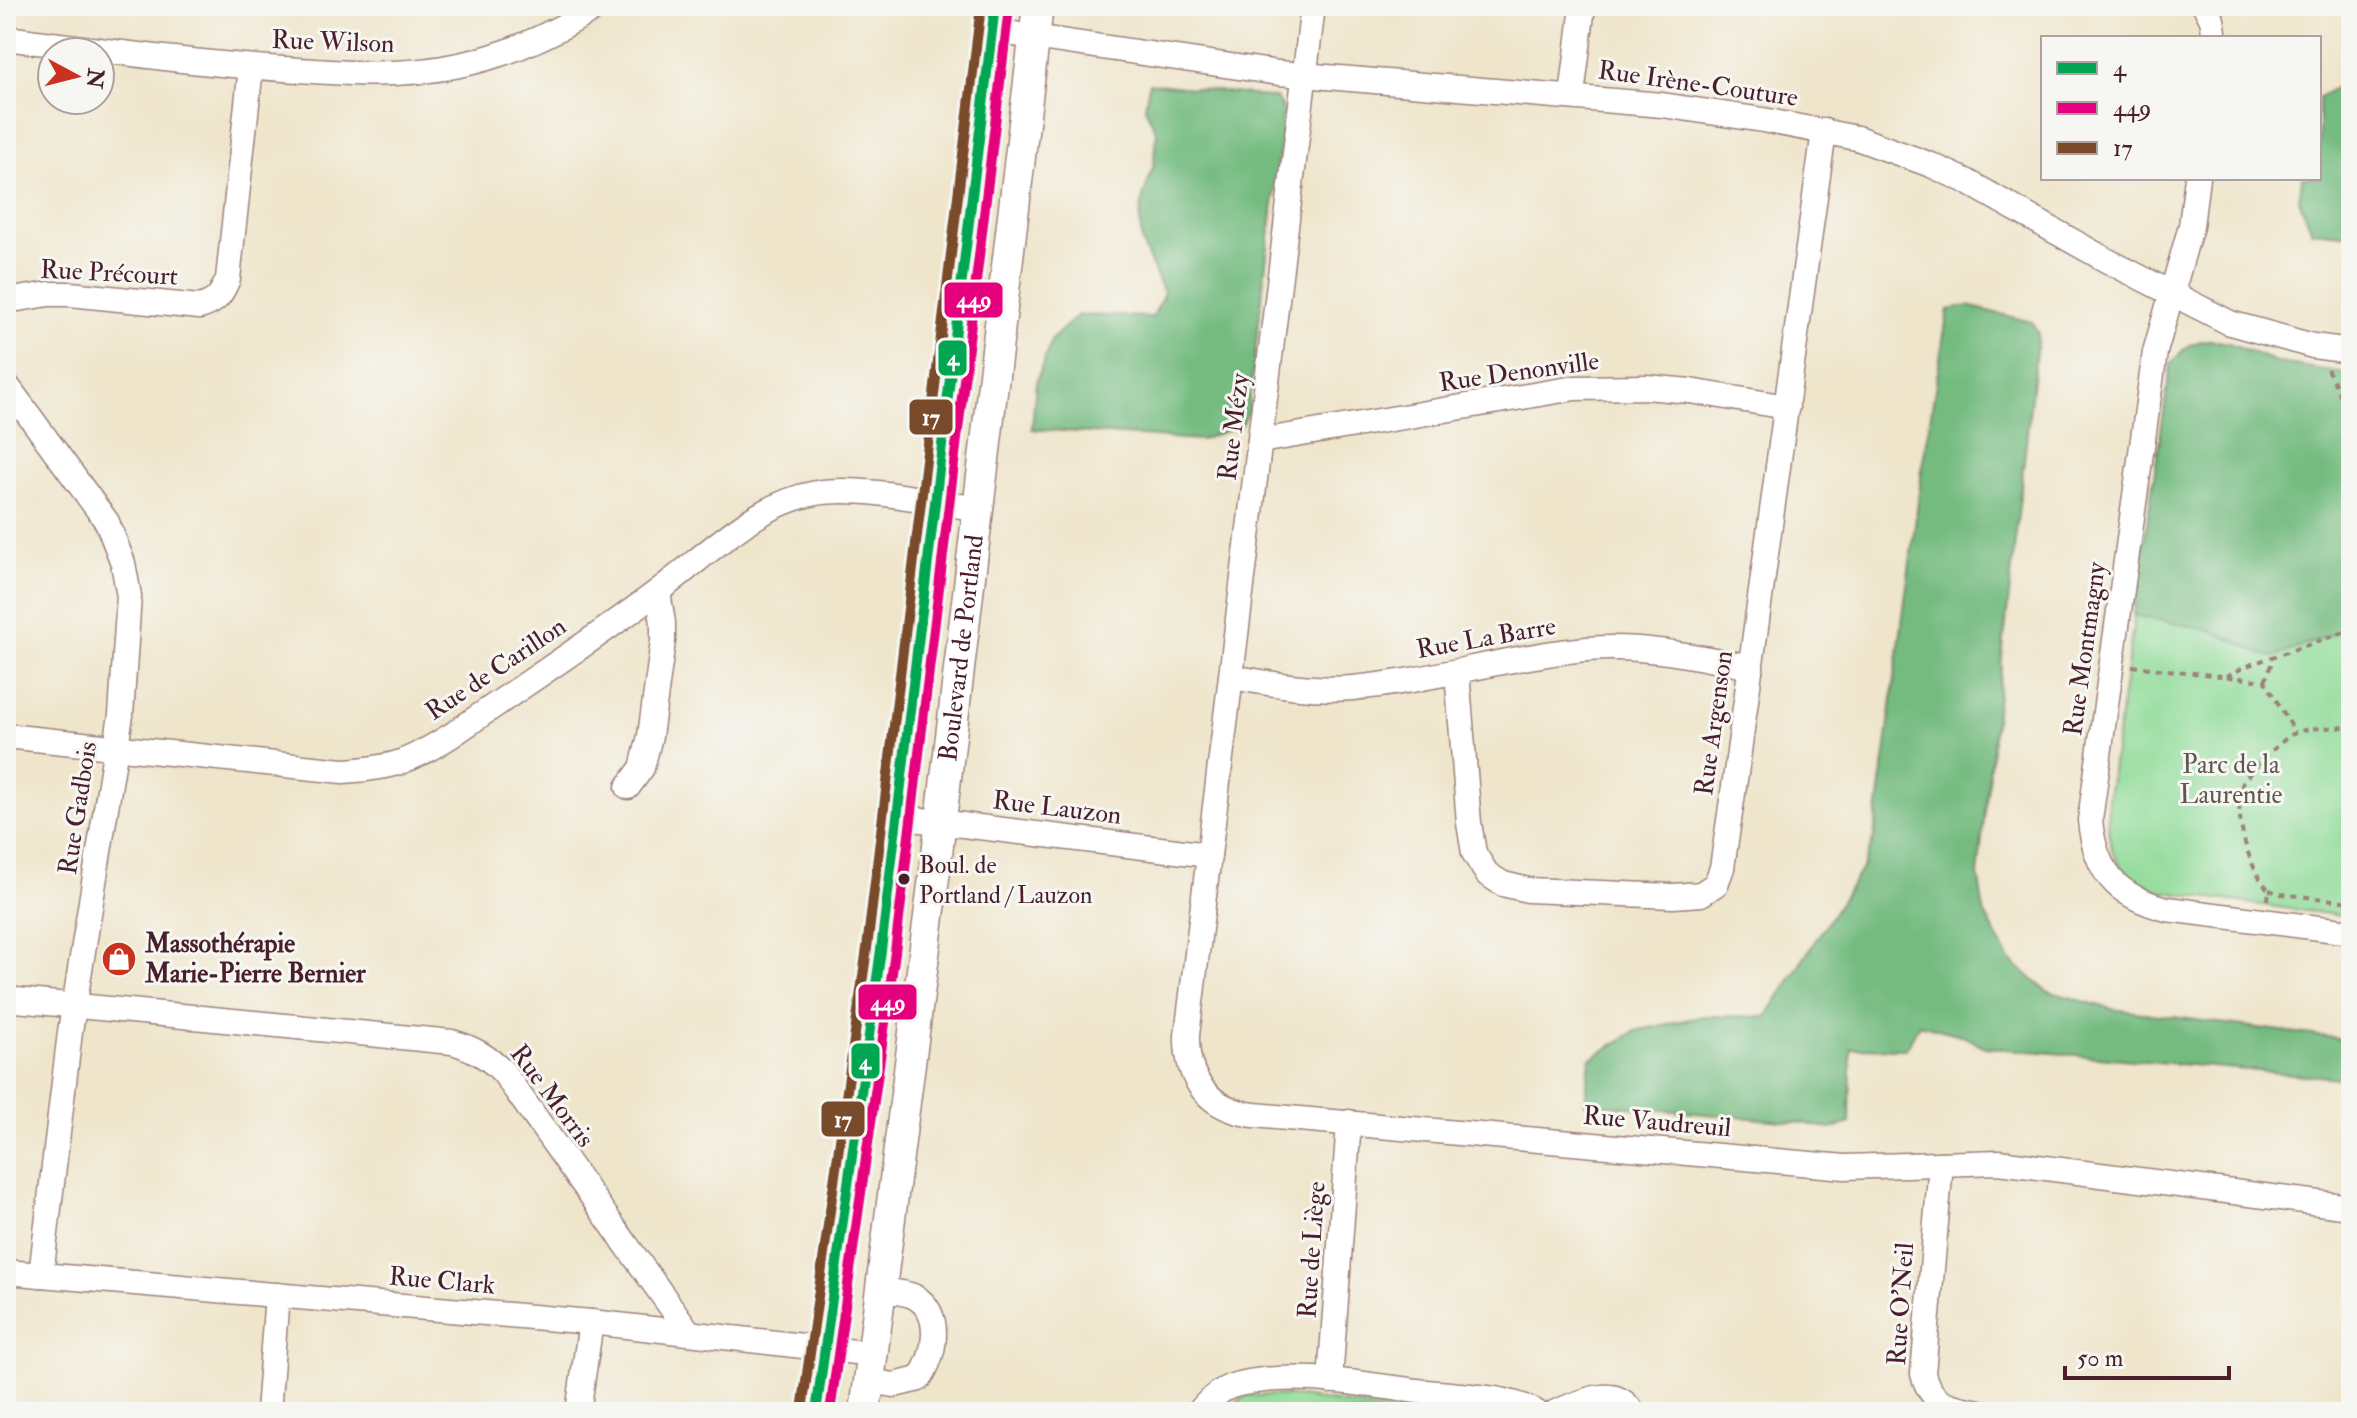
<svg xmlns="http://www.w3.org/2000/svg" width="2357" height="1418" font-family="'IM FELL Double Pica',serif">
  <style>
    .green { fill: #90db98; stroke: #6d7d62; stroke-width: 2 }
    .forest { fill: #74bb80; stroke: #5f6d56; stroke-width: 2 }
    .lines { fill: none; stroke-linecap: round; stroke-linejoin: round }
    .minor-casing { stroke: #9c827b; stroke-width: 27 }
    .major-casing { stroke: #9c827b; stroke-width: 33 }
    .path { stroke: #9c827b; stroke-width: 4; stroke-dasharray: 6 6; stroke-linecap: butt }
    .minor { stroke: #fff; stroke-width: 24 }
    .major { stroke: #fff; stroke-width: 30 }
    .bus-1-casing { stroke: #f6f6f2; stroke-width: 16 }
    .bus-2-casing { stroke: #f6f6f2; stroke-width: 16 }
    .bus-3-casing { stroke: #f6f6f2; stroke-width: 16 }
    .bus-1 { stroke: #00a651; stroke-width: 10 }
    .bus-2 { stroke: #e5007d; stroke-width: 10 }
    .bus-3 { stroke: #7a4b2a; stroke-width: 10 }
    .bus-dot { fill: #4a1f2b; stroke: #f6f6f2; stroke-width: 3 }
    .labels { text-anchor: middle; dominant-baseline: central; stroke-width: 6; stroke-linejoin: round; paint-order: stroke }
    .bus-label { font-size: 24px; fill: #4a1f2b; stroke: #f6f6f2; text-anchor: start }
    .street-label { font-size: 26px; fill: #4a1f2b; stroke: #f6f6f2 }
    .park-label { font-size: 26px; fill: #5f574c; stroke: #f6f6f2 }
    .poi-label { font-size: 26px; font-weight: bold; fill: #4a1f2b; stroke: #f6f6f2; text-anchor: start }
    .line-badge { stroke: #f6f6f2; stroke-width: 3 }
    .badge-label { font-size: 22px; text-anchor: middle; font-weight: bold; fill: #fff }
  </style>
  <rect width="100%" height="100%" fill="#f6f6f2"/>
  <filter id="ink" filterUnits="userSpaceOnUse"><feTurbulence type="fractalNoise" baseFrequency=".0125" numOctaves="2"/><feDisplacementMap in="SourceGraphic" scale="16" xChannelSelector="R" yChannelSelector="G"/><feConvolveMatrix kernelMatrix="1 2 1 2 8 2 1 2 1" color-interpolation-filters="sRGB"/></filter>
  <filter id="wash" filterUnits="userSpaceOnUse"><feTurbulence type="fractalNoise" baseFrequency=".006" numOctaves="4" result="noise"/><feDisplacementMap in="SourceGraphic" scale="32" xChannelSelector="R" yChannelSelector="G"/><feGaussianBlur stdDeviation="1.8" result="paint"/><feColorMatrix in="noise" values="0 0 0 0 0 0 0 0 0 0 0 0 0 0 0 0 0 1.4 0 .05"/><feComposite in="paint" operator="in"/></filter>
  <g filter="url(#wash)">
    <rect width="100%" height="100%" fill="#efe5cb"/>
    <g class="green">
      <path d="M2209 340 2229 343 2278 363 2351 374V917L2159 891C2110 868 2107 852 2108 799L2171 365C2182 349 2190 342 2209 340Z"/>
      <path d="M1285 1395 1370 1407 1464 1412H1221L1247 1396Z"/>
    </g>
    <g class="forest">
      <path d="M2351 79V235L2312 231 2299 200 2302 178H2319V97Z"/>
      <path d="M1149 83 1276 98 1282 107V130L1248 411 1242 425 1201 440 1032 429 1036 382 1052 339 1078 315 1153 317 1164 293 1142 243 1140 218 1143 197 1153 167 1157 132 1145 108Z"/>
      <path d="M1968 306 2032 322 2038 334 1978 874 1984 912 2010 961 2047 991 2112 1009 2351 1040V1079L1985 1047 1961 1035 1919 1024 1906 1049 1851 1048 1850 1123 1831 1129 1804 1123 1585 1103 1590 1059 1636 1031 1704 1016 1766 1017 1863 867 1874 838 1923 463 1948 310Z"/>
      <path d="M2209 340 2229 343 2278 363 2351 374V627L2274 657 2264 655 2210 630 2133 615 2171 365C2182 349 2190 342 2209 340Z"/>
    </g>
  </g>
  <g filter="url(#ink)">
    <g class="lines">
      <g class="minor-casing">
        <g id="minor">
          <path d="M1313 6 1187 1035C1186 1081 1209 1109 1254 1115L1845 1167 1999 1162 2351 1207"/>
          <path d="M2205 6 2212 20 2215 38"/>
          <path d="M993 31 1279 73 1662 105 1763 120 1857 138 1931 165 1966 181 2106 260 2230 323 2313 346 2351 351"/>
          <path d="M6 38C99 50 191 63 284 69 343 73 401 78 459 65 510 55 555 33 598 6"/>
          <path d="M1572 96 1583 6"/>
          <path d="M2197 178 2191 226 2155 352 2090 820C2095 872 2117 897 2167 909L2351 932"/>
          <path d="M6 301 49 294H70L199 307C216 303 221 295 228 279L251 67"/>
          <path d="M6 384 107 522 123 563 129 596 121 715 70 1032 41 1275"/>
          <path d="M1260 441 1575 388 1646 387 1690 391 1787 407"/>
          <path d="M1457 672 1469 823 1474 853 1487 874 1503 884 1528 890 1673 896 1701 894 1716 884 1722 868 1737 766 1824 131"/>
          <path d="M1232 677C1271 684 1313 691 1353 688 1432 681 1509 656 1587 649 1642 644 1698 657 1751 667"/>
          <path d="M6 736 343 771C394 768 409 762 452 735 520 687 591 642 657 592 706 556 754 504 816 493 861 485 932 502 979 509"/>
          <path d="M628 787 642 768 650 736 663 641V623L658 592"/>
          <path d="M897 817 1209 855"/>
          <path d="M6 999 452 1042C473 1048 487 1056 503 1072L688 1331"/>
          <path d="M1941 1164 1923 1374C1932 1406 1950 1406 1979 1412"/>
          <path d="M6 1272 591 1322 873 1354"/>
          <path d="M869 1381 894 1385 919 1379C936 1356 944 1311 913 1296 904 1292 892 1292 882 1290"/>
          <path d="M1330 1381 1349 1122"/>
          <path d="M268 1412 277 1295"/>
          <path d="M578 1412 591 1322"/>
          <path d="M1199 1412C1211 1397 1224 1386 1244 1383 1304 1371 1368 1386 1427 1392 1462 1396 1504 1395 1536 1412"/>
          <path d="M1556 1412C1579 1403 1615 1383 1632 1412"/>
        </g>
      </g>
      <g class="major-casing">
        <g id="major">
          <path d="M816 1412 881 950 995 6"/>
          <path id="s1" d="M865 1412 936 862 1038 6"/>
        </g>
      </g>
      <g class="path">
        <path d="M2327 369C2338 389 2346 405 2349 428 2351 447 2342 466 2351 484"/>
        <path d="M2132 666 2265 681 2295 732"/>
        <path d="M2226 676 2252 664 2351 630"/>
        <path d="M2265 681 2274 657"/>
        <path d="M2269 890 2281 894 2351 902"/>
        <path d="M2268 900 2269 890C2248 869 2233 813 2242 785 2246 774 2284 737 2295 733 2307 727 2337 728 2351 727"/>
      </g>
      <use href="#minor" class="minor"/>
      <use href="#major" class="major"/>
      <g class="bus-1-casing">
        <path id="bus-1" d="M816 1412 881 950 995 6"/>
      </g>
      <g class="bus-2-casing">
        <path id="bus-2" d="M830 1412 895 952 1009 8"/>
      </g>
      <g class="bus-3-casing">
        <path id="bus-3" d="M802 1410 867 948 981 6"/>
      </g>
      <use href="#bus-1" class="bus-1"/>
      <use href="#bus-2" class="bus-2"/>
      <use href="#bus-3" class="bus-3"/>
    </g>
  </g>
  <defs>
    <g id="shop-disc" transform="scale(1.8)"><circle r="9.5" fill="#c8321e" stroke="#f6f6f2"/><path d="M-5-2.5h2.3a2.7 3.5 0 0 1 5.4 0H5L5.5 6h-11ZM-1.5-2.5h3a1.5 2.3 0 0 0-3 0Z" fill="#fff"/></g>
  </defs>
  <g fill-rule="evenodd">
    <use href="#shop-disc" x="119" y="959"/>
  </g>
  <circle class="bus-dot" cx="904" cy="879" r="7"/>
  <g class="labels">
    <g class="bus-label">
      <text x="919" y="865">Boul. de<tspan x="919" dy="30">Portland / Lauzon</tspan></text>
    </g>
    <g class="street-label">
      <text transform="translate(333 42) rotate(2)">Rue Wilson</text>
      <text transform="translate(1698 84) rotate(8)">Rue Irène-Couture</text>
      <text transform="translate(109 273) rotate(3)">Rue Précourt</text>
      <text transform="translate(1519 372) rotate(-8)">Rue Denonville</text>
      <text transform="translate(1234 427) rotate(-83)">Rue Mézy</text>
      <text transform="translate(1486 638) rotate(-10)">Rue La Barre</text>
      <text stroke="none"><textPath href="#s1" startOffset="770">Boulevard de Portland</textPath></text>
      <text transform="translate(2085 649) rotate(-82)">Rue Montmagny</text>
      <text transform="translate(496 669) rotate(-34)">Rue de Carillon</text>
      <text transform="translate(1714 723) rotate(-82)">Rue Argenson</text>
      <text transform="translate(78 808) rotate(-81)">Rue Gadbois</text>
      <text transform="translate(1057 808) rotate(7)">Rue Lauzon</text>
      <text transform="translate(552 1096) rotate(53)">Rue Morris</text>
      <text transform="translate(1657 1122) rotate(5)">Rue Vaudreuil</text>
      <text transform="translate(1312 1250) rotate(-86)">Rue de Liège</text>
      <text transform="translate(442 1281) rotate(5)">Rue Clark</text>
      <text transform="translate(1901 1304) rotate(-86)">Rue O'Neil</text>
    </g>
    <g class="park-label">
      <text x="2231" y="765">Parc de la<tspan x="2231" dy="30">Laurentie</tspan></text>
    </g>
    <g class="poi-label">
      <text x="145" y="944">Massothérapie<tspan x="145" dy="30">Marie-Pierre Bernier</tspan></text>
    </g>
  </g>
  <g class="line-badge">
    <rect x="943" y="281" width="61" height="38" rx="8" fill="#e5007d"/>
    <rect x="937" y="339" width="31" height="38" rx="8" fill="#00a651"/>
    <rect x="908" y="398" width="46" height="38" rx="8" fill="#7a4b2a"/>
    <rect x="857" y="983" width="61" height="38" rx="8" fill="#e5007d"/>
    <rect x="850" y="1042" width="31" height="38" rx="8" fill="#00a651"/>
    <rect x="820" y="1100" width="46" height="38" rx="8" fill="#7a4b2a"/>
  </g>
  <g class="badge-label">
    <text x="974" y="307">449</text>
    <text x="953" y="365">4</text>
    <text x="931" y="425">17</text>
    <text x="888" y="1010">449</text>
    <text x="865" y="1069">4</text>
    <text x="843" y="1127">17</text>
  </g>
  <rect width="2357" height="1418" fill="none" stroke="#f6f6f2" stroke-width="32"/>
  <rect x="2041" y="36" width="280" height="144" fill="#f6f6f2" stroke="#b1a0a2" stroke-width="2"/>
  <rect x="2057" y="62" width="40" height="12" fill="#00a651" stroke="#b1a0a2" stroke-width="2"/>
  <text x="2113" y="76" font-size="24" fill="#4a1f2b">4</text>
  <rect x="2057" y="102" width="40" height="12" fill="#e5007d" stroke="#b1a0a2" stroke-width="2"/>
  <text x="2113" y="116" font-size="24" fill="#4a1f2b">449</text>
  <rect x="2057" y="142" width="40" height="12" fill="#7a4b2a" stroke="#b1a0a2" stroke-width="2"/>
  <text x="2113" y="156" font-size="24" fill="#4a1f2b">17</text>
  <g transform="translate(76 76) rotate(97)"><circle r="38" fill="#f6f6f2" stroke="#b1a0a2" stroke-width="2"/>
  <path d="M0-6L14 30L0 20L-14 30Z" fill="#c8321e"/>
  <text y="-12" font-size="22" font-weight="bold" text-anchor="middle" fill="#4a1f2b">N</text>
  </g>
  <path d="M2065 1366v12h164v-12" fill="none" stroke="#4a1f2b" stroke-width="4"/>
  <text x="2077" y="1366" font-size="24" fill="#4a1f2b" stroke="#f6f6f2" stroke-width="6" paint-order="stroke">50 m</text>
</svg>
